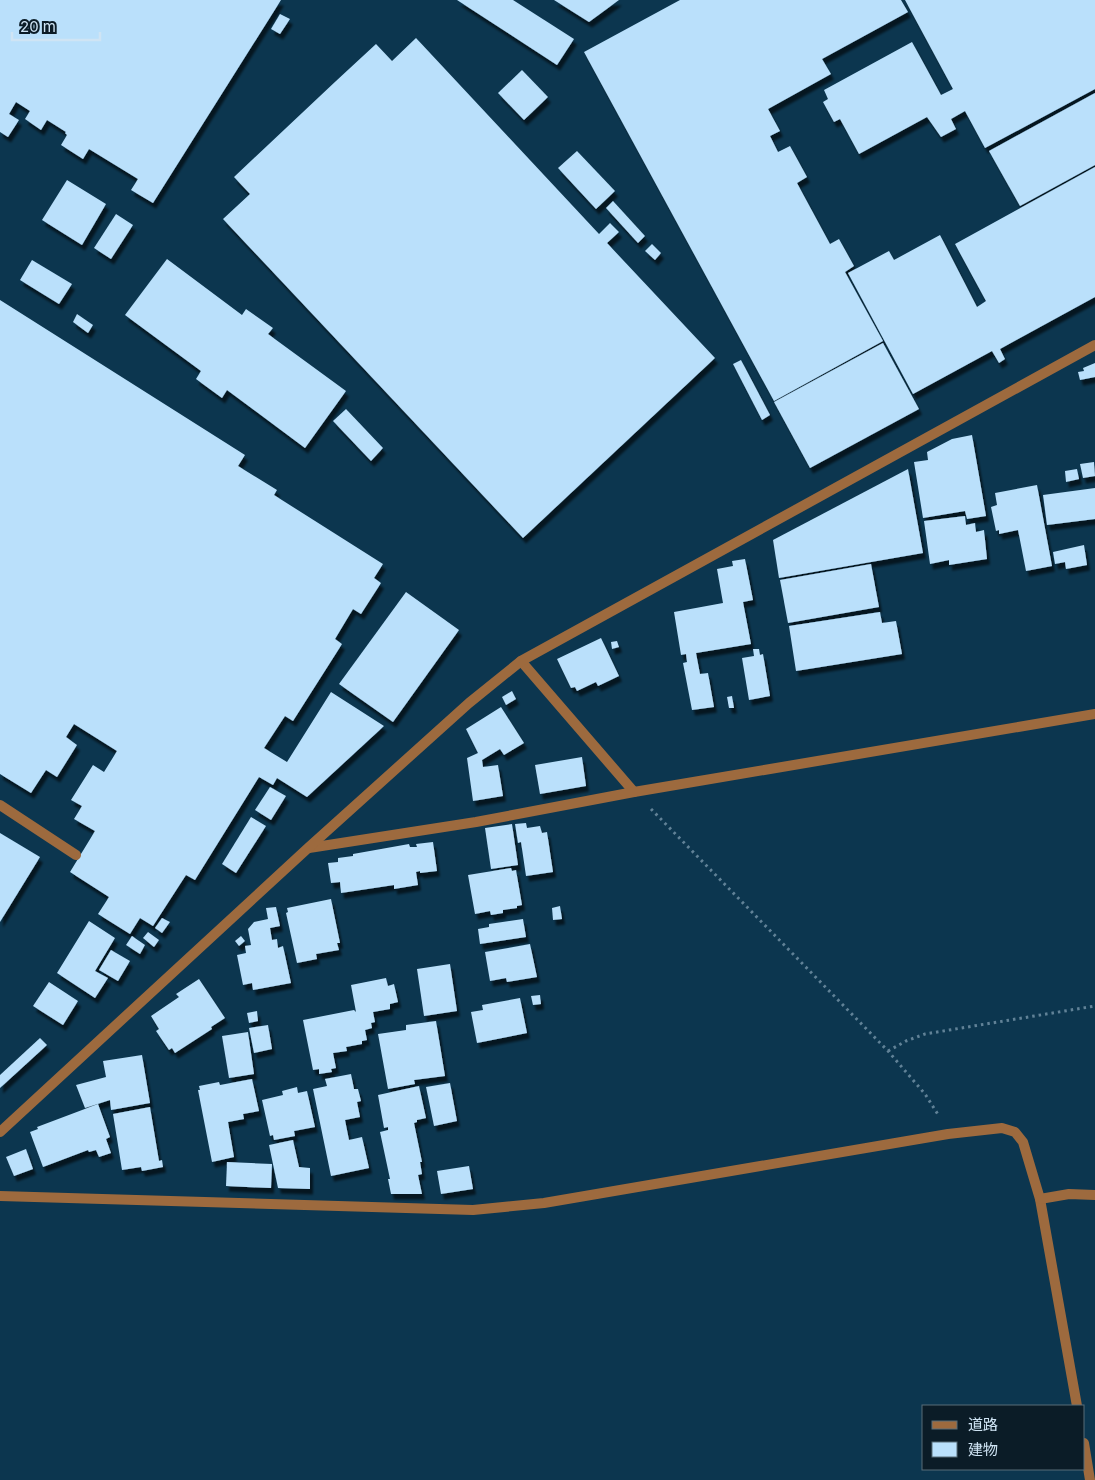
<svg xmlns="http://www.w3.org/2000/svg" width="1095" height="1480" font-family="Inter,'Noto Sans JP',sans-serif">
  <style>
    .building { fill: #bae0fb; filter: url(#shadow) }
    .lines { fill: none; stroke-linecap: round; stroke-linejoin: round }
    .path { stroke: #618297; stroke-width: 3; stroke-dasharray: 2.5 4; stroke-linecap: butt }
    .service { stroke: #9d6a3e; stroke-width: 10 }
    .minor { stroke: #9d6a3e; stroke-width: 10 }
  </style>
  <defs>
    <filter id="shadow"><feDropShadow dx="3" dy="5.5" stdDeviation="1" flood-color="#0009"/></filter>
  </defs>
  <rect width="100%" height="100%" fill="#0c364f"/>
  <g class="building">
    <path d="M0 0H281L153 203 131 190 138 179 89 149 83 159 61 145 67 135 65 133 66 132 47 120 41 130 25 119 30 111 16 102 9 114 19 120 8 137 0 132Z"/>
    <path d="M457 0H513L574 39 557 65Z"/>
    <path d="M554 0H619L589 22Z"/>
    <path d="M680 0H901L908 12 822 59 831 74 768 109 780 131 770 136 778 152 790 146 807 177 797 183 830 244 839 239 854 266 845 272 883 341 774 401 584 52Z"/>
    <path d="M905 0H1095V89L985 148 965 111 951 119 956 129 941 137 927 117 859 154 840 119 834 122 823 102 828 99 824 90 912 42 941 95 953 89Z"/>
    <path d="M280 14 290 19 280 34 271 29Z"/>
    <path d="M416 38 599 234 610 223 619 232 607 243 715 358 523 538 223 219 250 194 234 177 336 81 376 44 392 61Z"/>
    <path d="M522 70 548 97 524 120 498 93Z"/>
    <path d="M1095 93V165L1020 206 989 151Z"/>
    <path d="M577 151 615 191 596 209 558 168Z"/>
    <path d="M1095 167V297L1000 349 1005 359 999 363 992 351 913 394 848 273 889 251 894 260 940 235 977 307 986 301 955 244Z"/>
    <path d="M67 180 106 204 82 245 42 220Z"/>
    <path d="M613 201 645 236 638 243 606 208Z"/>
    <path d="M116 214 133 225 111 259 94 248Z"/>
    <path d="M652 244 661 253 655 260 645 251Z"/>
    <path d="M167 259 242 315 246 309 273 328 268 334 346 391 305 448 227 390 222 398 196 379 201 371 125 315Z"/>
    <path d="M32 260 72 284 59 304 20 280Z"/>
    <path d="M0 300 245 455 238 466 277 490 274 495 383 564 374 578 381 583 361 614 353 609 335 639 342 644 293 721 285 716 264 748 287 762 331 692 384 726 307 797 277 778 273 785 259 777 195 880 186 875 153 926 140 918 130 934 98 914 109 897 70 872 95 831 74 819 82 806 71 800 93 765 104 772 117 751 74 724 66 737 77 745 57 777 46 770 31 793 0 774Z"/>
    <path d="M77 314 93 325 88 333 73 322Z"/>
    <path d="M883 343 919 409 810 468 774 402Z"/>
    <path d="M741 360 770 415 762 420 733 364Z"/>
    <path d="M1095 363V377L1080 380 1078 372 1084 371 1083 368Z"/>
    <path d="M346 409 383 448 371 461 333 421Z"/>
    <path d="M972 435 986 516 967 519 965 511 923 518 914 462 928 460 927 452 952 439Z"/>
    <path d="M1094 462 1095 476 1083 478 1080 464Z"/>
    <path d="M908 469 923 553 779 578 773 540Z"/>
    <path d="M1077 469 1079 479 1066 482 1065 471Z"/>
    <path d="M1037 485 1052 566 1026 571 1018 530 999 534V530L996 531 991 507 997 505 995 493Z"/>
    <path d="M1095 488V519L1047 525 1043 495Z"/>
    <path d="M965 516 966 525 975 523 976 532 984 530 987 559 949 565V560L930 564 924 521Z"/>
    <path d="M1084 545 1087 565 1066 569 1065 562 1055 564 1053 552Z"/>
    <path d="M745 559 753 600 743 602 751 644 696 653 700 674 708 673 714 707 692 710 683 663 687 662 686 654 681 655 674 612 723 603 717 569 733 566 732 561Z"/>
    <path d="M871 564 879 607 788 623 780 580Z"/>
    <path d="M406 592 459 630 393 722 339 684Z"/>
    <path d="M880 612 882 623 896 621 902 654 796 671 789 626Z"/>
    <path d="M601 638 619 676 598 686 596 682 577 691 575 687 571 688 557 659Z"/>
    <path d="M617 641 619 647 612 649 611 642Z"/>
    <path d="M753 649H759L760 655 763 654 770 696 749 700 742 658 754 656Z"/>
    <path d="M512 691 516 699 506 705 502 697Z"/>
    <path d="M732 696 734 708H729L727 697Z"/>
    <path d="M501 707 524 743 504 755 500 749 482 760 483 767 498 765 503 796 473 801 467 758 478 753 466 729Z"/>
    <path d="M582 757 586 786 540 794 535 765Z"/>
    <path d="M270 787 286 796 271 820 255 810Z"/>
    <path d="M251 817 266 826 236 873 222 864Z"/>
    <path d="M526 823 527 828 540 826 542 833 547 832 553 872 526 876 521 842 518 843 515 824Z"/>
    <path d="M512 824 518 865 491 869 485 828Z"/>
    <path d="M0 833 40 857 0 922Z"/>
    <path d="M433 842 437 871 420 873V871L416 872 418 885 394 889V885L341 893 340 882 331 883 328 863 338 862V858L353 856V854L409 844 410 847H417L416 844Z"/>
    <path d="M511 868 512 871 516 870 522 905 517 906V908L503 910V913L491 915 490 911 475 914 468 875Z"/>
    <path d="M331 899 340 943H337L339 950 316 954 317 959 297 963 286 913 288 912 287 908Z"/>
    <path d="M560 906 562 919 553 920 552 908Z"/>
    <path d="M276 907 280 926 270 928 272 940 277 939 278 948 283 946 291 983 253 990 252 983 243 985 237 955 246 953 245 946 251 945 248 929 254 922 268 919 266 908Z"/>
    <path d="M162 918 170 922 162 933 155 928Z"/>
    <path d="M523 919 526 937 480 944 478 929 489 927V924Z"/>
    <path d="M89 921 115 938 95 971 108 978 95 998 57 973Z"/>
    <path d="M148 932 159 940 154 947 143 938Z"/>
    <path d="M132 936 145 945 140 954 126 945Z"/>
    <path d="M241 936 245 941 239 946 235 941Z"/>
    <path d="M530 944 537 977 507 982 506 978 490 981 485 952Z"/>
    <path d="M111 950 130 961 118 981 99 970Z"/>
    <path d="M450 964 457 1011 424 1016 417 969Z"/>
    <path d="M386 978 388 986 394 984 398 1002 390 1004V1009L373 1012 375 1022 371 1023 372 1028 365 1030 367 1040 362 1041V1044L346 1047 347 1051 333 1053 336 1068 331 1069 332 1072 319 1074V1069L313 1070 303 1020 354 1010 356 1012 351 985Z"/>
    <path d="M199 979 225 1018 211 1027 212 1029 175 1053 172 1048 169 1050 156 1031 159 1029 151 1016 179 997 176 994Z"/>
    <path d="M49 982 78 1001 63 1025 33 1006Z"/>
    <path d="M540 995 541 1004 533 1005 531 996Z"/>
    <path d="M520 998 527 1033 477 1043 471 1012 483 1010 482 1005Z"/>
    <path d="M257 1011 258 1021 249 1023 247 1013Z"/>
    <path d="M436 1021 445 1076 414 1080 415 1084 388 1089 378 1034 406 1030V1025Z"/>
    <path d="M268 1025 272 1049 254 1053 249 1028Z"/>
    <path d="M248 1032 254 1074 229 1078 222 1036Z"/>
    <path d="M40 1038 47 1045 0 1088V1075Z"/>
    <path d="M142 1055 150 1103 111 1110 110 1100 85 1108 76 1085 106 1077 103 1061Z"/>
    <path d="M351 1074 354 1089H358L361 1101 357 1102 360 1117 345 1120 349 1140 362 1137 369 1168 331 1176 313 1089 327 1086 325 1079Z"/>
    <path d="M252 1079 259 1111 243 1114 244 1119 228 1122 234 1157 212 1162 198 1090H200L199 1086 219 1082 220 1085Z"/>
    <path d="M450 1083 457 1121 434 1126 426 1087Z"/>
    <path d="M419 1086 426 1118 417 1120V1122L414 1123 422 1162H420L422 1174 418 1175 422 1194H391L388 1179H390L380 1132 388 1130V1127L384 1128 378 1095Z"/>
    <path d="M297 1087 298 1093 307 1091 315 1127 294 1131 295 1136 274 1140 273 1135 270 1136 262 1100 283 1095 282 1091Z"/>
    <path d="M98 1104 110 1137 106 1139 111 1153 99 1157 96 1150 89 1152 88 1150 43 1167 30 1132 38 1129 37 1127Z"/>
    <path d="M150 1107 159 1161 162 1160 163 1167 142 1171 141 1167 122 1170 113 1114Z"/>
    <path d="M293 1140 299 1167 310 1168V1189L278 1188 269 1145Z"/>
    <path d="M26 1149 33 1169 14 1176 6 1157Z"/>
    <path d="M227 1162 272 1164 271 1188 226 1186Z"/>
    <path d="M469 1166 473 1189 441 1194 437 1171Z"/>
  </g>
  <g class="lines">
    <g class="path">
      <path d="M651 809 888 1051 925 1094 939 1116"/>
      <path d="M888 1051 906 1041 925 1034 1095 1006"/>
    </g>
    <path class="service" d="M0 805 76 855"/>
    <g class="minor">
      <path d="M521 661 634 792"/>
      <path d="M309 848 476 822 634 792 1095 714"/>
      <path d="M0 1132 308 848 469 703 521 661 1095 345"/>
      <path d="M0 1196 473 1210 544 1203 948 1134 1002 1128 1015 1132 1023 1142 1040 1199 1077 1406"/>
      <path d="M1040 1199 1069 1194 1095 1195"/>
      <path d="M1084 1443 1090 1480"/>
    </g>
  </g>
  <rect x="922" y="1405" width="162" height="65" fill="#0b1c27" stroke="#596c79"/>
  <rect x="932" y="1421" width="25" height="8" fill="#9d6a3e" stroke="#596c79"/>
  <text x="968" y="1430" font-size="15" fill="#cfe4f4">道路</text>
  <rect x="932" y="1442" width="25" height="15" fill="#bae0fb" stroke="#596c79"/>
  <text x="968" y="1455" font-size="15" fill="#cfe4f4">建物</text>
  <path d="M12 32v8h88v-8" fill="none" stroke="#cfe4f4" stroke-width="2.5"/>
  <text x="20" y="32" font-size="15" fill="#cfe4f4" stroke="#0b1c27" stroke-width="4" paint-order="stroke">20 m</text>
</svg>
